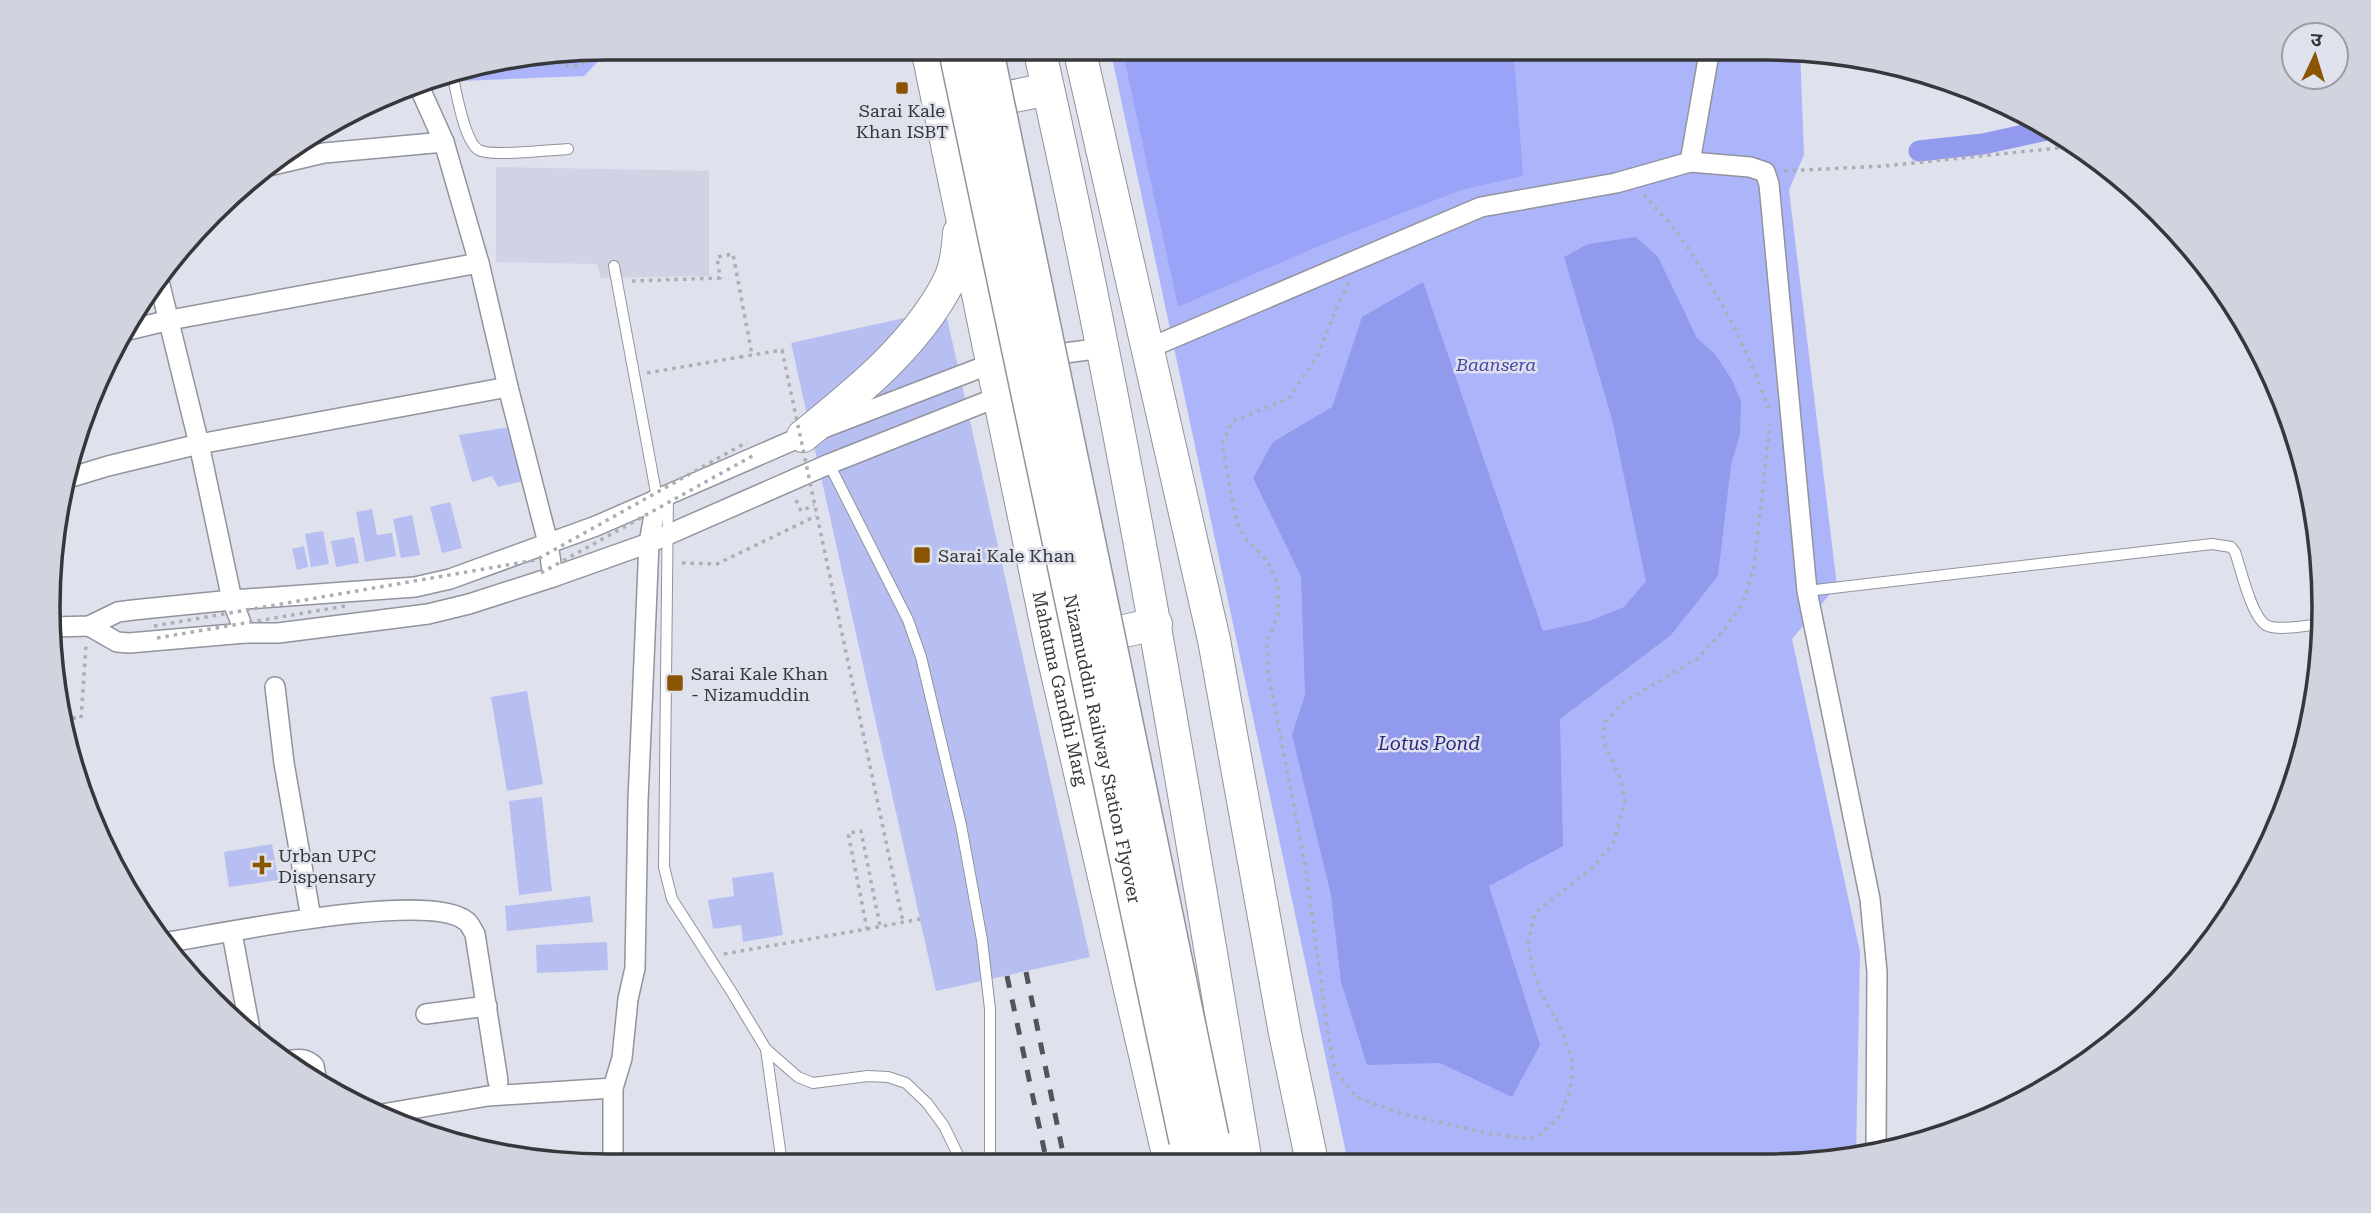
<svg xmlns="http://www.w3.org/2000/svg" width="2371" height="1213" font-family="'Roboto Serif','Noto Sans Devanagari',serif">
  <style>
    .built { fill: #d0d3e4 }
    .green { fill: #adb5fa }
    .forest { fill: #9aa3f7 }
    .water { fill: #929aed }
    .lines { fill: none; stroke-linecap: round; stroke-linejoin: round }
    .canal { stroke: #929aed; stroke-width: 21 }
    .building { fill: #b7bff2 }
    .service-casing { stroke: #91939d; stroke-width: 12 }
    .minor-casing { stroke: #91939d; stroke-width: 22 }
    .primary-casing { stroke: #91939d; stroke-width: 34 }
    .trunk-casing { stroke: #91939d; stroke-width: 36 }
    .path { stroke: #acaeb7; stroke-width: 3.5; stroke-dasharray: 3.5 5; stroke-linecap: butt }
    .service { stroke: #fff; stroke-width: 10 }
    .minor { stroke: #fff; stroke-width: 19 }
    .primary { stroke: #fff; stroke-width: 32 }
    .trunk { stroke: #fff; stroke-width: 33 }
    .rail { stroke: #535459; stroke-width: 5; stroke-dasharray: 12 12; stroke-linecap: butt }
    .trunk-bridge-casing { stroke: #91939d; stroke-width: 36; stroke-linecap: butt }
    .path-bridge { stroke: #acaeb7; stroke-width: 3.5; stroke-dasharray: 3.5 5; stroke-linecap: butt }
    .trunk-bridge { stroke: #fff; stroke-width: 33 }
    .poi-dot { fill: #8a5503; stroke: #dfe1ec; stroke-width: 2.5 }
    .labels { text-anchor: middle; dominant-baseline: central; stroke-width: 5; stroke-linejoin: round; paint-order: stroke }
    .poi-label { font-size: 18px; fill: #36373b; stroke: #dfe1ec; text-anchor: start }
    .park-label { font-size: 18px; font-style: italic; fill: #4748a8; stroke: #dfe1ec }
    .street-label { font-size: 18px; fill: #36373b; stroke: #dfe1ec }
    .water-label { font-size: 19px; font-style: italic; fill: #2e2684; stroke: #dfe1ec }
    .rim { fill: none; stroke: #36373b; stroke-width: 3.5 }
  </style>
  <rect width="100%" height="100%" fill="#dfe1ec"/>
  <path class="built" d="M496 167 709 171V276L601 278 597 264 496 262Z"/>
  <g class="green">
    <path d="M612 47 584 76 461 81 459 72Z"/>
    <path d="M1110 48H1800L1804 155 1789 190 1837 586 1792 639 1860 952 1856 1156 1838 1161 1348 1162Z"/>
  </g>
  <path class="forest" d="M1122 48H1509L1515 68 1523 176 1461 190 1326 243 1178 307Z"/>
  <path class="water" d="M1636 237 1658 257 1697 338 1715 354 1732 380 1741 401 1740 434 1731 465 1718 576 1671 635 1560 719 1563 846 1489 886 1540 1045 1512 1097 1440 1063 1367 1065 1341 982 1331 895 1292 735 1305 695 1301 576 1253 478 1273 442 1332 407 1362 317 1423 282 1543 631 1589 621 1624 607 1646 581 1612 419 1564 257 1588 244Z"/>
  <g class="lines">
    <path class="canal" d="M1919 151 1983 144 2051 129"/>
  </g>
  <g class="building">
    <path d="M945 309 1090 957 936 991 791 343Z"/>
    <path d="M510 427 523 481 498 487 492 476 472 482 459 435Z"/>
    <path d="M450 502 462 548 442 553 430 507Z"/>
    <path d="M372 509 377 535 392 533 396 556 365 562 356 512Z"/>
    <path d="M412 515 420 555 401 558 393 519Z"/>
    <path d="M323 531 329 564 311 567 305 534Z"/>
    <path d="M354 537 359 563 336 567 331 541Z"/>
    <path d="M304 546 308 567 297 570 292 549Z"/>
    <path d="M53 644 60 645 57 696 52 679Z"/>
    <path d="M527 691 543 784 507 791 491 697Z"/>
    <path d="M542 797 552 891 519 895 509 801Z"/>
    <path d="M272 844 278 880 229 887 224 852Z"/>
    <path d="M773 872 783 935 743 942 741 925 713 929 708 900 734 896 732 878Z"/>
    <path d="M590 896 593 922 507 931 505 906Z"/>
    <path d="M607 942 608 970 537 973 536 945Z"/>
  </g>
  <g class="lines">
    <g class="service-casing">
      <g id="service">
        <path d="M452 73C456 90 464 142 479 150 491 157 551 150 568 149"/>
        <path d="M614 266 657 498"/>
        <path d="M829 464 908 620 921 657 961 825 982 940 990 1009V1163"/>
        <path d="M668 494 664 867 672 899 731 991 766 1049 798 1077 813 1083 868 1076 888 1077 906 1083 927 1103 944 1126 962 1163"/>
        <path d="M1807 591 2212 544 2231 547 2235 552C2241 569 2252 620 2268 626 2279 631 2309 625 2322 624"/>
        <path d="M766 1049 782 1164"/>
      </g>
    </g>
    <g class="minor-casing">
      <g id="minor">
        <path d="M417 82 444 142 479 263 508 387 548 543 553 577"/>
        <path d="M1690 162 1750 167 1765 172 1769 184 1807 591 1870 899 1877 972 1876 1151"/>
        <path d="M260 168 324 153 444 142"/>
        <path d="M158 277 199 444 232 600 245 633"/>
        <path d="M120 332 170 320 479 263"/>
        <path d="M1147 349 1481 207 1616 183 1690 162 1710 48"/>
        <path d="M1042 356 1103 348"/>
        <path d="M65 479 108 466 199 444 508 387"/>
        <path d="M89 626 117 642 129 643 245 633H278L428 614 469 604 553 577 649 543 829 464 1008 393"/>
        <path d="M54 627 89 626 118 612 133 610 232 600 415 587 450 579 596 526 803 436 993 363 1002 361"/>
        <path d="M275 687 284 763 311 918"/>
        <path d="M232 933 250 1030"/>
        <path d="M168 942C221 934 430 890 466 921 470 923 472 930 475 934L498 1081"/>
        <path d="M426 1014 487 1006"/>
        <path d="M292 1060C302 1059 307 1059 314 1066L316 1077"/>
        <path d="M376 1115 488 1096 613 1088"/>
        <path d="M613 1164V1088L622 1058 628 999 635 968 638 801 649 543 657 498"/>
      </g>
    </g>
    <g class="primary-casing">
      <g id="primary">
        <path id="s1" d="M927 48 1051 647 1170 1163"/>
        <path d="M1039 48C1123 417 1184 790 1246 1163"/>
        <path d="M1079 48 1214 640 1285 1033 1312 1162"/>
        <path d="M971 105 1048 89"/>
        <path d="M803 436C856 393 914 347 947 285 956 269 958 251 959 233"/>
        <path d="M1083 640 1156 624"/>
      </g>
    </g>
    <g class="trunk-casing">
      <path id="trunk" d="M1212 1137 1217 1163"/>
    </g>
    <g class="path">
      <path d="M552 56C567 76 587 64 598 49"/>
      <path d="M1784 171 1884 166 2078 146"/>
      <path d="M1644 194C1654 207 1666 218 1676 231 1711 278 1751 355 1769 410"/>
      <path d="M632 281 720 278 717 257 733 254 752 355"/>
      <path d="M1349 283 1337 306 1318 355 1289 398 1232 422 1222 444 1236 520 1244 537 1267 560 1278 586V614L1267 642 1268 672 1305 864 1329 1040 1335 1069 1356 1097 1400 1113 1491 1134 1529 1139 1541 1134 1560 1116 1570 1090 1573 1062 1559 1024 1543 997 1533 969 1528 943 1535 913 1595 865 1614 841 1625 802 1621 779 1603 741 1605 722 1624 702 1698 658 1723 631 1743 603 1754 567 1770 424"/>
      <path d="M647 373 740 357"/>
      <path d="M796 500 801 511 814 505"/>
      <path d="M682 563 717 564 816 516"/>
      <path d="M64 718H81L86 646"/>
      <path d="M867 929 920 919"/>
      <path d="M724 954 867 929 848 833 861 831 880 926"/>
    </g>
    <use href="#service" class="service"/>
    <use href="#minor" class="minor"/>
    <use href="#primary" class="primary"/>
    <use href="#trunk" class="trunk"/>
    <g class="rail">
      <path d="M1026 972 1065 1163"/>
      <path d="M1007 976 1047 1163"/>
    </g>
    <g class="trunk-bridge-casing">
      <g id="trunk-bridge">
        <path id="s2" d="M955 48 1186 1141"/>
        <path d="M986 48 1212 1137"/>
      </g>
    </g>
    <g class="path-bridge">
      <path d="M740 357 782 350 903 922"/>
      <path d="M541 573 756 454"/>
      <path d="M154 626 536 560 747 442"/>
      <path d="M157 638 345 606"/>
    </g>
    <use href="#trunk-bridge" class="trunk-bridge"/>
  </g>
  <g class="poi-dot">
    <rect x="895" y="81" width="14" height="14" rx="3.5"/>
    <rect x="913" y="546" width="18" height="18" rx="3.5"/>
    <rect x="666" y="674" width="18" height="18" rx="3.5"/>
    <path d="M258.5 854.5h7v7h7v7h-7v7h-7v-7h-7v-7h7z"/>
  </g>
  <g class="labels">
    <g class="poi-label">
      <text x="902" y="110" text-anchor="middle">Sarai Kale<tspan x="902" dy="21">Khan ISBT</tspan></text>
      <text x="938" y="555">Sarai Kale Khan</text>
      <text x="691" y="673">Sarai Kale Khan<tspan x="691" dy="21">- Nizamuddin</tspan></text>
      <text x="278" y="855">Urban UPC<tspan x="278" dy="21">Dispensary</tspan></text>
    </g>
    <g class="park-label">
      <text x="1496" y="364">Baansera</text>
    </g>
    <g class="street-label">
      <text stroke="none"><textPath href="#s1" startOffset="654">Mahatma Gandhi Marg</textPath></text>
      <text stroke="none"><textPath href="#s2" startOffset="716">Nizamuddin Railway Station Flyover</textPath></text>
    </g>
    <g class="water-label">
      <text x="1429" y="743">Lotus Pond</text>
    </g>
  </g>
  <path d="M0 0H2371V1213H0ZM607 60H1765A547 547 0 0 1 2312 607V607A547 547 0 0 1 1765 1154H607A547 547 0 0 1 60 607V607A547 547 0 0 1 607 60Z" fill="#d1d3de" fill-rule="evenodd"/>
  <path class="rim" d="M607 60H1765A547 547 0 0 1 2312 607V607A547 547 0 0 1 1765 1154H607A547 547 0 0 1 60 607V607A547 547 0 0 1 607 60Z"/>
  <g transform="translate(2315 56) rotate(4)"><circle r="33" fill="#dfe1ec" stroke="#9b9da5" stroke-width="2"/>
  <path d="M0-5L12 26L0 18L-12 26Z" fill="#8a5503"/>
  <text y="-10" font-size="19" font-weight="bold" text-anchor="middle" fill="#36373b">उ</text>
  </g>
</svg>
